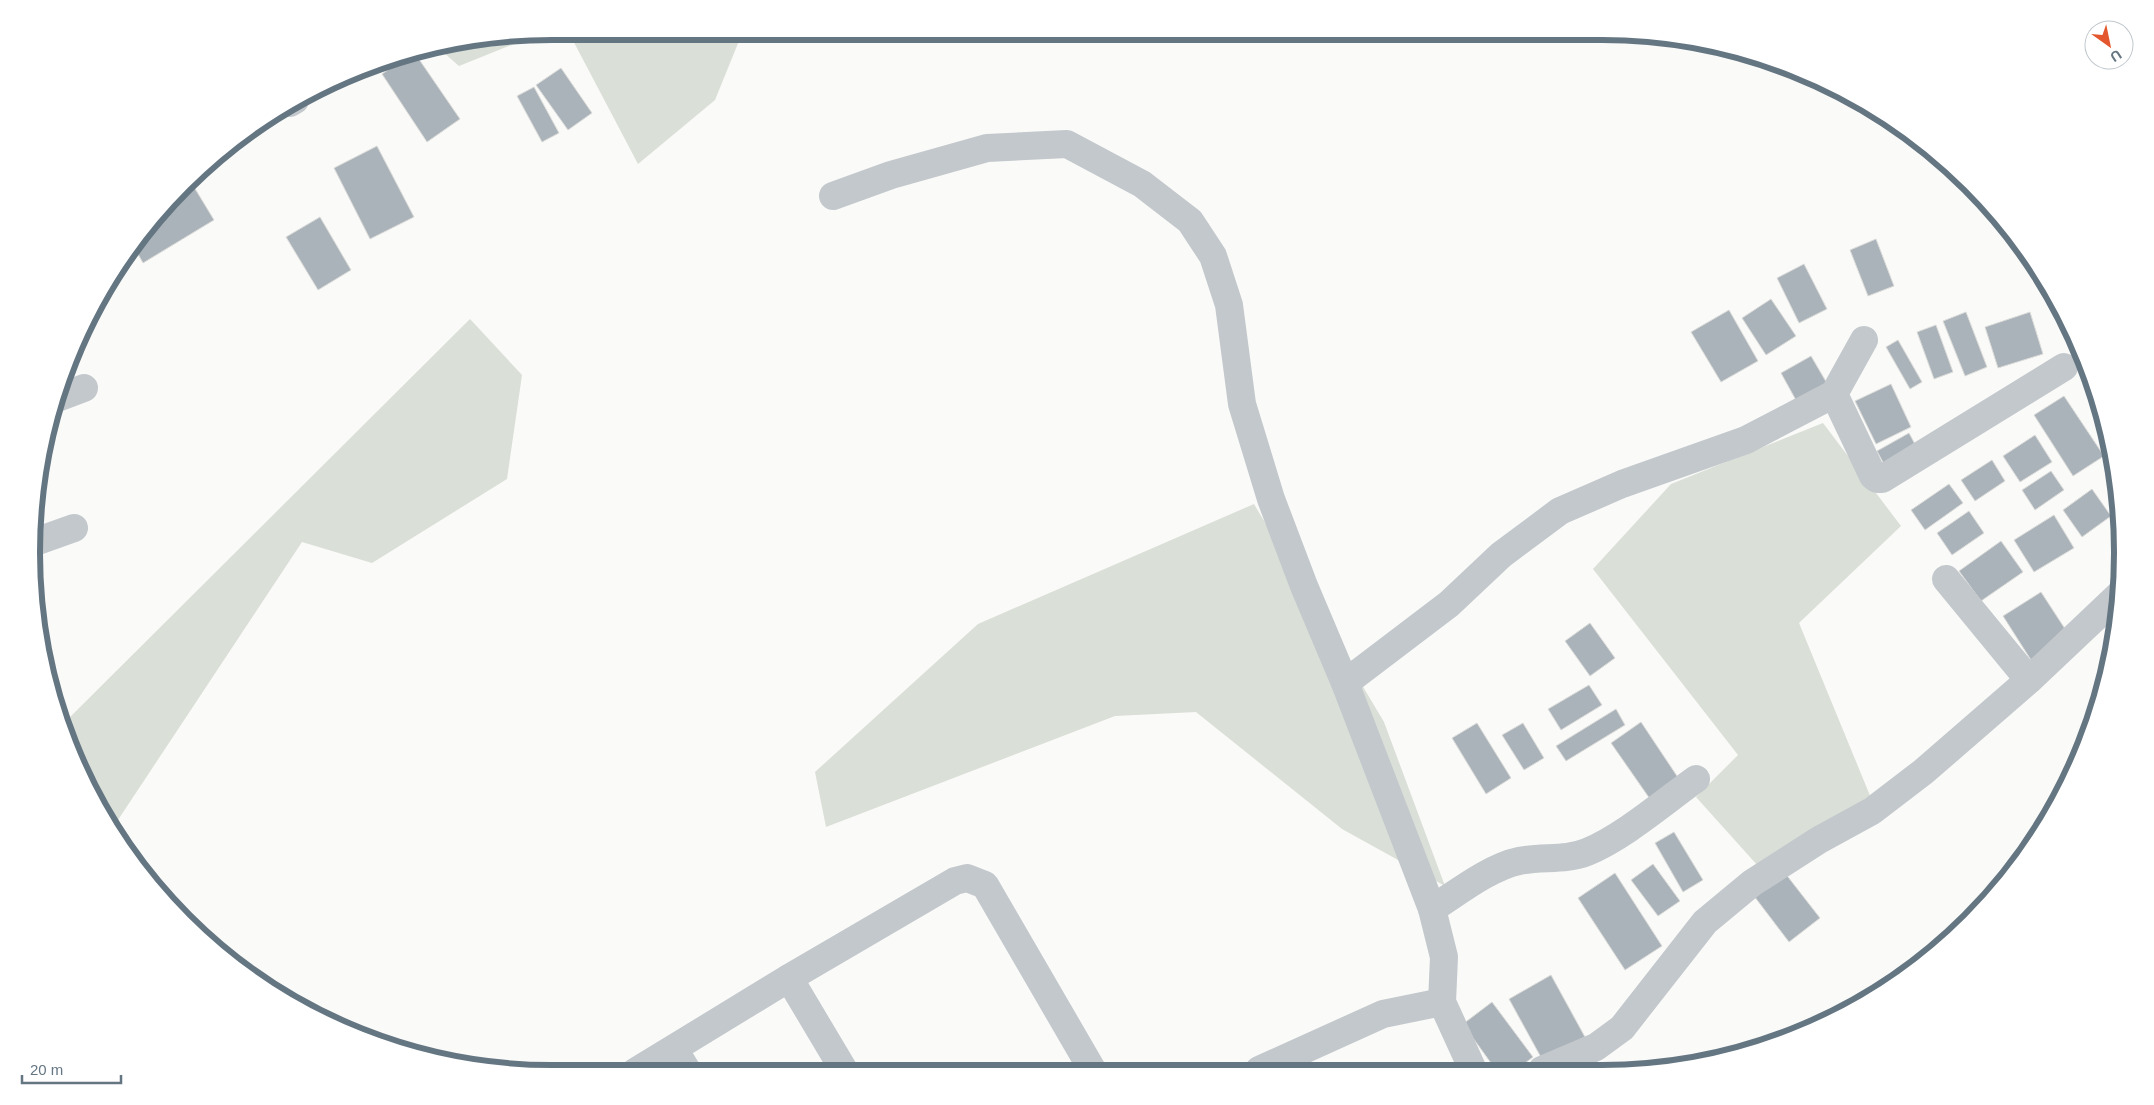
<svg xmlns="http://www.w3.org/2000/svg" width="2154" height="1105" font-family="Arial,sans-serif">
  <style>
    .green { fill: #dadfd7 }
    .building { fill: #aab3b9; stroke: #dcdcda }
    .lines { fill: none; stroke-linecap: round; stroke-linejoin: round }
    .street { stroke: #c3c8cc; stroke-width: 28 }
    .rim { fill: none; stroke: #657683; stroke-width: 6 }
  </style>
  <rect width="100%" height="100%" fill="#fafaf8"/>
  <g class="green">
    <path d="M568 31H743L715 100 638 164Z"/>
    <path d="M544 32 459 66 435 45 451 41Z"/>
    <path d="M470 319 522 375 507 479 372 563 302 542 112 829 71 752 62 725Z"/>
    <path d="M1823 423 1901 526 1799 623 1871 798 1767 876 1696 797 1738 755 1593 569 1671 484Z"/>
    <path d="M1254 504 1384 722 1445 886 1342 829 1196 712 1115 716 826 827 815 772 978 624Z"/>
  </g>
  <g class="building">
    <path d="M414 52 460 119 427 142 382 74Z"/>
    <path d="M561 68 592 113 568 130 536 85Z"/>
    <path d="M534 87 559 133 542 142 517 96Z"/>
    <path d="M377 146 414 217 370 239 334 168Z"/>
    <path d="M191 182 214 220 143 263 133 245 161 209Z"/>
    <path d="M320 217 351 270 318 290 286 237Z"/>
    <path d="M1876 239 1894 286 1868 296 1850 250Z"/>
    <path d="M1804 264 1827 309 1799 323 1777 278Z"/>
    <path d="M1771 299 1796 336 1766 355 1742 318Z"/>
    <path d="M1729 310 1758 361 1721 382 1691 332Z"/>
    <path d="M1966 312 1987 367 1965 376 1943 321Z"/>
    <path d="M2030 312 2043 354 1998 368 1985 327Z"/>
    <path d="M1936 325 1953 372 1934 379 1917 332Z"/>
    <path d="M1898 340 1922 382 1910 389 1886 347Z"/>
    <path d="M1811 356 1828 385 1797 402 1781 373Z"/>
    <path d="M1891 384 1911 427 1876 444 1855 401Z"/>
    <path d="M2064 396 2104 456 2073 476 2034 415Z"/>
    <path d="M1909 433 1917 448 1885 466 1877 451Z"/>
    <path d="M2035 435 2052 462 2020 482 2003 456Z"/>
    <path d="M1992 460 2005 481 1975 501 1961 480Z"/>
    <path d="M2051 471 2064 490 2035 510 2022 490Z"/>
    <path d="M1949 484 1963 503 1925 530 1911 510Z"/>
    <path d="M2092 489 2111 516 2082 537 2063 510Z"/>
    <path d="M1969 511 1984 533 1952 555 1937 533Z"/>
    <path d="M2054 515 2074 548 2034 572 2014 540Z"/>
    <path d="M2001 541 2023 572 1981 601 1959 571Z"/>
    <path d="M2041 592 2069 635 2031 660 2003 616Z"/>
    <path d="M1590 623 1615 658 1590 676 1565 641Z"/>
    <path d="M1589 685 1602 705 1561 730 1548 709Z"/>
    <path d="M1616 709 1625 725 1566 761 1556 746Z"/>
    <path d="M1641 722 1679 779 1650 799 1611 743Z"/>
    <path d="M1477 723 1511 778 1486 794 1452 738Z"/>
    <path d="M1523 723 1544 758 1524 770 1502 735Z"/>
    <path d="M1674 832 1703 880 1683 892 1655 843Z"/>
    <path d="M1653 864 1680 901 1658 916 1631 880Z"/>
    <path d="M1781 868 1820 918 1789 942 1751 892Z"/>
    <path d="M1615 873 1662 946 1625 970 1578 898Z"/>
    <path d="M1551 975 1585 1037 1543 1061 1509 999Z"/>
    <path d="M1492 1002 1533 1057 1516 1070H1496L1463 1024Z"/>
  </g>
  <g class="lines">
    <g class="street">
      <path d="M290 103 295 100"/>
      <path d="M833 196 891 175 987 148 1067 144 1142 184 1190 221 1213 256 1229 305 1242 404 1271 499 1304 586 1345 683"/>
      <path d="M1834 394 1864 340"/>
      <path d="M55 399 84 388"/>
      <path d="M32 543 74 528"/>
      <path d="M1946 579 2029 680"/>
      <path d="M1432 909C1457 893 1490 867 1519 861 1542 856 1565 861 1587 852 1622 838 1664 802 1696 779"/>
      <path d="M789 978 845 1072"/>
      <path d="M674 1049 688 1072"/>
      <path d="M1259 1070 1383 1014 1442 1002"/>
      <path d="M1473 1070 1442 1002 1444 957 1432 909 1345 683 1449 604 1501 555 1560 511 1622 484 1746 440 1834 394 1873 476 1877 479H1882L2064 367"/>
      <path d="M1542 1070 1596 1047 1622 1028 1705 922 1752 883 1819 840 1872 811 1923 772 2029 680 2120 594"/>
      <path d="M635 1072 789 978 955 881 967 878 985 885 1093 1071"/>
    </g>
  </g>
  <path d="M0 0H2154V1105H0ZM552 40H1602A512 512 0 0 1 2114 552V553A512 512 0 0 1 1602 1065H552A512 512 0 0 1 40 553V552A512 512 0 0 1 552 40Z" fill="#fff" fill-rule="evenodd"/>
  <path class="rim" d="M552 40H1602A512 512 0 0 1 2114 552V553A512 512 0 0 1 1602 1065H552A512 512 0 0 1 40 553V552A512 512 0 0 1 552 40Z"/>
  <g transform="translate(2109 45) rotate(147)"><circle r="24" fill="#ffffff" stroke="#c1c8cd"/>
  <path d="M0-4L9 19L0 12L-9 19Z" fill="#e4572e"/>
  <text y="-8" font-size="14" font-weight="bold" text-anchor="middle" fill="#657683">U</text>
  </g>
  <path d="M22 1075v8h99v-8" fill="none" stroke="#657683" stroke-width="2.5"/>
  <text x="30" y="1075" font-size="15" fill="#657683" stroke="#ffffff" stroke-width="4" paint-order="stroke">20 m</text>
</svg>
